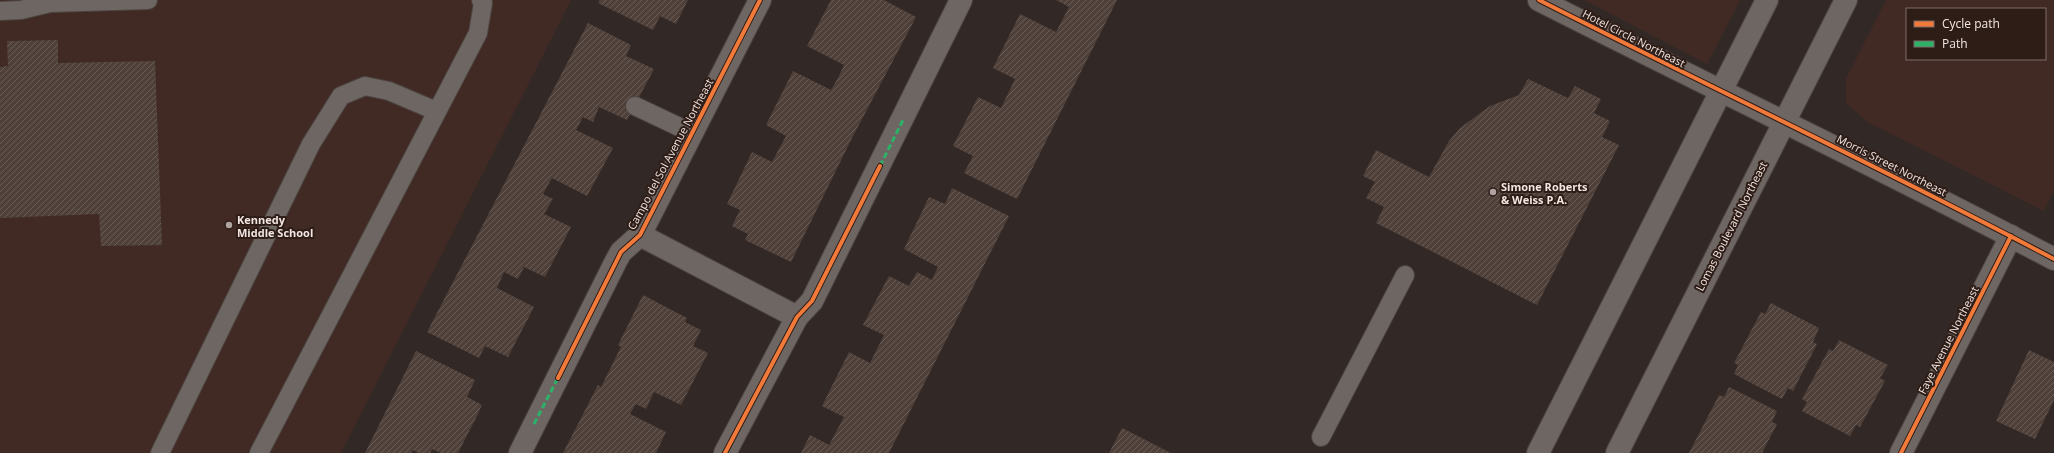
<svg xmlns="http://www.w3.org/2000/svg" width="2054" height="453" font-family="'Open Sans',sans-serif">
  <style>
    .built { fill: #402a23; fill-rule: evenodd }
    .building { fill: url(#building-hatch) }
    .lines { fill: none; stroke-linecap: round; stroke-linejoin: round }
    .lane-casing { stroke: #4d4542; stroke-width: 20 }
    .street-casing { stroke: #4d4542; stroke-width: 24 }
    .secondary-casing { stroke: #4d4542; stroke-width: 24 }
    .lane { stroke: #6e6663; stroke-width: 18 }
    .street { stroke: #6e6663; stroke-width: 22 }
    .secondary { stroke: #6e6663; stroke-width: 22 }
    .quiet { stroke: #2db169; stroke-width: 3; stroke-dasharray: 6 3; stroke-linecap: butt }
    .cycleway-casing { stroke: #2e1c17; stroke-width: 6 }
    .cycleway { stroke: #f17a3a; stroke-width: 4 }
    .poi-dot { fill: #afa4a0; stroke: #2e1c17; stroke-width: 1.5 }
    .labels { text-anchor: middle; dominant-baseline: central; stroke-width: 4; stroke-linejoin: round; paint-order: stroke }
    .street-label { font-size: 11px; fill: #f2e6e2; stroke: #2e1c17 }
    .poi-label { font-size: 11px; font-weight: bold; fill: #f2e6e2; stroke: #2e1c17; text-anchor: start }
  </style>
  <defs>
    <pattern id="building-hatch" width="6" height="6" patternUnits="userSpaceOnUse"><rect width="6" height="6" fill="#50403a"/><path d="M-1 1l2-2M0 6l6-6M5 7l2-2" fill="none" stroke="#6a5c56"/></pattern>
  </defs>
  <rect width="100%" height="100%" fill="#322926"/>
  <g class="built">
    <path d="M0 0H571L341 453H0Z"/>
    <path d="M1584 0H1740L1707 64Z"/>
    <path d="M1886 0H2054V190L2044 211 1869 123 1846 103V79ZM1907 9H2045V59H1907Z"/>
  </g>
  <g class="building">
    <path d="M600 0H688L676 24 660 16 653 30 598 3Z"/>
    <path d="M831 0H884L916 17 852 138 791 262 745 240 748 234 732 226 740 210 727 204 752 152 772 162 786 136 766 125 793 71 831 90 838 78 844 65 807 46Z"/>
    <path d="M1056 0H1117L1017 199 964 173 973 156 953 146 978 97 1001 108 1015 79 993 68 1020 14 1056 32 1069 7Z"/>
    <path d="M588 23 631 45 626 56 654 69 627 120 599 107 593 122 583 117 576 130 613 148 587 196 552 178 543 194 553 199 544 214 571 227 545 277 524 267 518 279 504 272 497 288 534 307 508 357 485 346 479 358 427 332Z"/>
    <path d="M58 40V63L155 61 162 245 101 246 99 214 0 218V67L8 66 7 41Z"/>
    <path d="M1528 79 1568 98 1575 86 1601 99 1594 113 1610 121 1602 137 1619 145 1537 305 1376 223 1384 207 1366 198 1375 182 1363 176 1376 150 1429 177 1449 141 1460 128 1490 106 1519 95Z"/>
    <path d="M952 188 1009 216 889 453H801L810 435 829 445 844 417 822 406 849 352 870 363 884 335 863 325 889 276 909 286 917 272 932 280 938 267 904 249 929 197 945 204Z"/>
    <path d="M643 295 687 318 685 322 701 330 693 346 708 353 681 405 654 392 646 409 636 404 630 414 666 432 656 453H563L598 385 601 387 621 347 618 345Z"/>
    <path d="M1771 303 1819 328 1813 342 1817 344 1793 391 1788 388 1782 399 1734 374 1738 365 1734 363 1761 312 1765 314Z"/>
    <path d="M1839 340 1888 365 1880 378 1885 381 1860 427 1856 425 1850 436 1802 411 1807 402 1802 399 1829 349 1833 351Z"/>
    <path d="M2029 350 2054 362V400L2035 439 1996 421Z"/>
    <path d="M416 351 475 380 467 397 482 405 477 416 458 453H441L432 449 430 453H419L413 450 411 453H365Z"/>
    <path d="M1729 387 1777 411 1772 422 1777 424 1762 453H1689L1719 395 1724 397Z"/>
    <path d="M1122 428 1171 453H1109Z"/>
  </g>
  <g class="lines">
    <g class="lane-casing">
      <g id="lane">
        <path d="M0 11 21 10 50 3 148 0"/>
        <path d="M635 106 692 133"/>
        <path d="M1321 437 1405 275"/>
        <path d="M160 453 311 144 341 96 365 86 389 91 436 111"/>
        <path d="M259 453 478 33 483 3 481 0"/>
      </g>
    </g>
    <g class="street-casing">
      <g id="street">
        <path d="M640 235 797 317"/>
        <path d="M520 453 616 261 621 252 640 235 760 0"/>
        <path d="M725 453 797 317 812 301 961 0"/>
        <path d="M1901 453 2011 236"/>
      </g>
    </g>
    <g class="secondary-casing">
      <g id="secondary">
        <path d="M1539 0C1710 87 1884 169 2054 259"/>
        <path d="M1538 453 1767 0"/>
        <path d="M1617 453 1846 0"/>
      </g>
    </g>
    <use href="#lane" class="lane"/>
    <use href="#street" class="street"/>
    <use href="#secondary" class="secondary"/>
    <g class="quiet">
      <path d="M880 166 903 120"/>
      <path d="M534 424 558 378"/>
    </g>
    <g class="cycleway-casing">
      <g id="cycleway">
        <path d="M1539 0C1710 87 1884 169 2054 259"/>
        <path d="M558 378 621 252 640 235 760 0"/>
        <path d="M725 453 797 317 812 301 880 166"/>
        <path d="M1901 453 2011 236"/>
      </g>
    </g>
    <use href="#cycleway" class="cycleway"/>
  </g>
  <g class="poi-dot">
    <circle cx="1493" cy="192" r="4"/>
    <circle cx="229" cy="225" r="4"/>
  </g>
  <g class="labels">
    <g class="street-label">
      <text transform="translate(1634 38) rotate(27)">Hotel Circle Northeast</text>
      <text transform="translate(670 154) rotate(-62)">Campo del Sol Avenue Northeast</text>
      <text transform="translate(1892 165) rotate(27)">Morris Street Northeast</text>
      <text transform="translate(1731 226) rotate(-63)">Lomas Boulevard Northeast</text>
      <text transform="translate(1948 340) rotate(-63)">Faye Avenue Northeast</text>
    </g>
    <g class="poi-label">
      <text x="1501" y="186">Simone Roberts<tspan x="1501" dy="13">&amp; Weiss P.A.</tspan></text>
      <text x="237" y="219">Kennedy<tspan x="237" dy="13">Middle School</tspan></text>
    </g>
  </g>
  <rect x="1906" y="8" width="140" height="52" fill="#2e1c17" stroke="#7c6d68"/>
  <rect x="1914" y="21" width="20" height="6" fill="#f17a3a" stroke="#7c6d68"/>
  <text x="1942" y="28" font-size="12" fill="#f2e6e2">Cycle path</text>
  <rect x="1914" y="41" width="20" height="6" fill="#2db169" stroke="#7c6d68"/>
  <text x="1942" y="48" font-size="12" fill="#f2e6e2">Path</text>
</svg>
